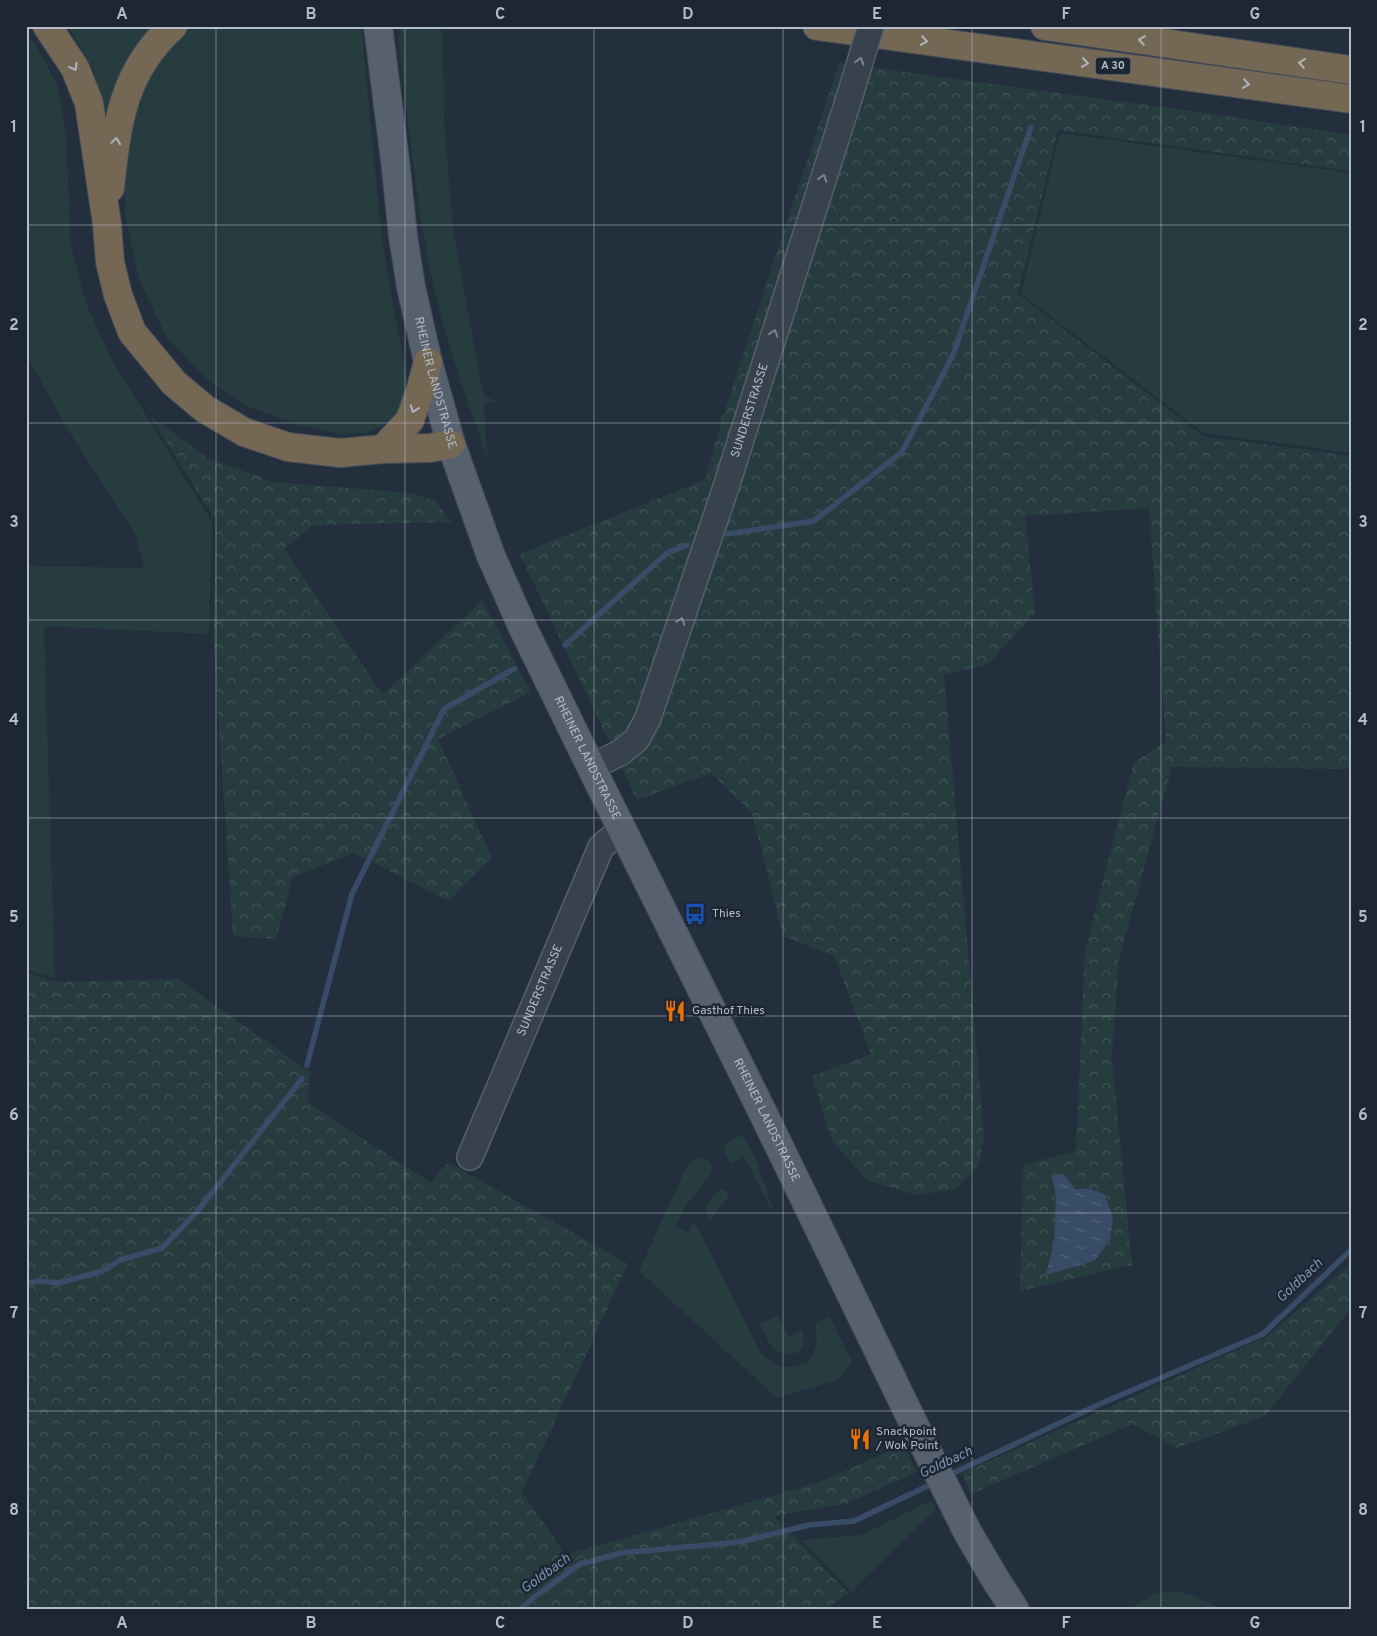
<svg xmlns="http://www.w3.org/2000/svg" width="1377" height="1636" font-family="Overpass,sans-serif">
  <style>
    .green { fill: #263c3f }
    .forest { fill: url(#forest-crowns) }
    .water { fill: url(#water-ripples) }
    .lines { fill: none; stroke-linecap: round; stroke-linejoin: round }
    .stream { stroke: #394c67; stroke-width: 5.5 }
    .minor-casing { stroke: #565f6c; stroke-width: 28 }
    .major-casing { stroke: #414a57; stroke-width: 30 }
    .highway-casing { stroke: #434c59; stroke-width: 30 }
    .minor { stroke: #38414e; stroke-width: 25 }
    .major { stroke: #56606e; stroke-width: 28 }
    .highway { stroke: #746855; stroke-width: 28 }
    .minor-bridge-casing { stroke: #565f6c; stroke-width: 28; stroke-linecap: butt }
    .minor-bridge { stroke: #38414e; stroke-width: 25 }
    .oneway { stroke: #aeb4bd }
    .oneway2 { stroke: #7c8592 }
    .grid { fill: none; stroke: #b4bcc9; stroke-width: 1; stroke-opacity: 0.55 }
    .labels { text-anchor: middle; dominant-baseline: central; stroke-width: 5; stroke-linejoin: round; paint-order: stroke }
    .shield { fill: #1d2633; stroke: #878f9c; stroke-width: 1 }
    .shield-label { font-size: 11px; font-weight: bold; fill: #b4bcc9 }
    .street-label { font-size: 12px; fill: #b4bcc9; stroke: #1d2633 }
    .poi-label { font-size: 12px; fill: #b4bcc9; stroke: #1d2633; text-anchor: start }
    .water-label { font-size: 14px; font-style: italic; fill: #7c92b1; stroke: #1d2633 }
    .neatline { fill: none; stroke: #b4bcc9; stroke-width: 2 }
    .grid-label { font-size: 16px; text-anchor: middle; font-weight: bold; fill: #b4bcc9 }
  </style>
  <defs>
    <pattern id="forest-crowns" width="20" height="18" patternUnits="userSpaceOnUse" patternTransform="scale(1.25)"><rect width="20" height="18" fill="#263c3f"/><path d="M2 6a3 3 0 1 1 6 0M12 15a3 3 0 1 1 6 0" fill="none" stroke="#435659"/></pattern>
    <pattern id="water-ripples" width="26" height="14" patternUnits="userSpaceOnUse" patternTransform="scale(1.25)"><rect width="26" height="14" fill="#394c67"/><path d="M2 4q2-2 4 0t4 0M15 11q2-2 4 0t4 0" fill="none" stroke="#53647b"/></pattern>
  </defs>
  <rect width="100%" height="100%" fill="#242f3e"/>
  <g class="green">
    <path d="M68 26H152L134 49 117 83 108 117 92 67Z"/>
    <path d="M192 26H361L381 229 390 288 407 378 406 396 398 412 383 426 364 433 340 434 299 425 249 407 209 381 167 338 139 280 125 215 124 162 136 94 158 58 186 30Z"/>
    <path d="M399 26H434L443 32 444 120 453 228 483 395 497 402H484L487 456C472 414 456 371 444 327 418 233 410 133 398 36H401Z"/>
    <path d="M26 35 36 45 58 87 66 135 71 246 86 303 112 360 212 522 209 634 44 626 55 978 26 970V566L144 568 136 536 65 425 26 354Z"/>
    <path d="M1060 133 1351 173V453L1204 433 1021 294Z"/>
    <path d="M740 1135C754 1142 769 1199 774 1215L744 1156 730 1164 724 1149 725 1144Z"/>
    <path d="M701 1157 709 1160 712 1166 711 1173 685 1207 676 1226 689 1232 694 1221 761 1353C779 1369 786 1370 808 1363L817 1345 815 1323 829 1316 852 1362 837 1380 777 1398 639 1271 683 1174 691 1162Z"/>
    <path d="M720 1189H725L729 1196 710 1221C702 1204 709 1201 720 1189Z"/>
    <path d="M777 1316 789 1337 802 1330 804 1342 799 1352C773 1360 770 1344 760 1324Z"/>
    <path d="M932 1500 936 1509 851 1592 801 1540 862 1535Z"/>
    <path d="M1174 1591 1195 1596 1223 1610H1127L1154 1594Z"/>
  </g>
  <g class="forest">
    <path d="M839 63 1205 113 1351 135V171L1058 130 1018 294 1203 436 1351 456V769L1172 767 1119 959 1112 1057 1132 1265 1020 1291 1023 1165 1076 1151 1085 950 1134 762 1166 742 1149 508 1025 516 1035 613 987 665 944 674 984 1137 979 1165 956 1189 916 1195 867 1180 832 1141 812 1076 871 1054 834 956 783 936 752 813 711 773 637 800 520 554 705 480 722 420 719 418 724 413Z"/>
    <path d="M149 415 208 458 274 482 409 493 435 501 452 522 313 525 284 549 383 695 482 600 531 692 438 739 492 858 448 901 354 853 293 877 276 939 233 936 213 635 216 521Z"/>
    <path d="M26 973 56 982 178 979 310 1072 307 1102 431 1183 441 1170 449 1163 628 1264 522 1492 566 1555 820 1482 903 1445 917 1472 845 1504 774 1516 848 1593 825 1610H26Z"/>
    <path d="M1351 1264V1308L1265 1416 1177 1448 1132 1424 971 1494 962 1473 1266 1337Z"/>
  </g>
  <path class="water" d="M1064 1174 1075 1189H1090L1104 1194 1113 1217 1110 1240 1094 1261 1046 1275 1054 1241 1056 1196 1052 1176Z"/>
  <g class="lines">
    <g class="stream">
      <path d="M727 534 814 521 902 452 953 355 1031 127"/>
      <path d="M565 645 667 553 687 545"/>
      <path d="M307 1065 352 894 444 709 514 669"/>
      <path d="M26 1283 40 1281 58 1283 103 1271 120 1260 162 1248 196 1213 302 1079"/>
      <path d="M947 1476 1100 1404 1263 1334 1351 1250"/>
      <path d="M519 1610 537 1595 580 1564 621 1553 740 1542 809 1525 854 1521 934 1483"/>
    </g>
    <g class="minor-casing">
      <g id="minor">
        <path id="s1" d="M591 767 620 753 637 739 648 718 726 487 850 95"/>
        <path id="s2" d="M470 1157 601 847 621 830"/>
      </g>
    </g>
    <g class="major-casing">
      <g id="major">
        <path id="s3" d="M378 26 395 160 403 236 411 287 428 362 451 444 491 556 523 628 591 767 762 1111 925 1447 968 1533 997 1582 1015 1610"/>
      </g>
    </g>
    <g class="highway-casing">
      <g id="highway">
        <path d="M47 26 75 68 89 103 107 224 110 262 118 295 132 332 174 383 205 409 244 432 288 447 340 453 383 449 430 448 451 444"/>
        <path d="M817 26 1351 99"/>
        <path d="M1045 26 1351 70"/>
        <path d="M110 188C117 124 122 72 173 26"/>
        <path d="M383 449 410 420 421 388 428 362"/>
      </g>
    </g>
    <use href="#minor" class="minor"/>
    <use href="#major" class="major"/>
    <use href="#highway" class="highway"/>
    <g class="minor-bridge-casing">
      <path id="minor-bridge" d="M850 95 871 26"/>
    </g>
    <use href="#minor-bridge" class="minor-bridge"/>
  </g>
  <defs><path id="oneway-chevron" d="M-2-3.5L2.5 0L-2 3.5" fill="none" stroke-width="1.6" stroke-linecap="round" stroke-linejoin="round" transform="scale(1.25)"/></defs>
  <g class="oneway">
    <use href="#oneway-chevron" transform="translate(1142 40) rotate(-172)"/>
    <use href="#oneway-chevron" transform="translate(924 41) rotate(8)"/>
    <use href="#oneway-chevron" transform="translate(1085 63) rotate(8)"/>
    <use href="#oneway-chevron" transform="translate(1302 63) rotate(-172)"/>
    <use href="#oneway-chevron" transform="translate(74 67) rotate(61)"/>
    <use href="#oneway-chevron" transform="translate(1246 84) rotate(8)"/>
    <use href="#oneway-chevron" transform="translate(116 141) rotate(-82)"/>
    <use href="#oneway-chevron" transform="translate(414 409) rotate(110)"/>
  </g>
  <g class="oneway2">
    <use href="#oneway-chevron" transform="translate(860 61) rotate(-73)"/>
    <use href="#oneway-chevron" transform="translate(823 178) rotate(-72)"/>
    <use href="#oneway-chevron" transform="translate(774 333) rotate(-73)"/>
    <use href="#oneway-chevron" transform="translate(681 621) rotate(-72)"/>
  </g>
  <path class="grid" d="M216 26V1610M405 26V1610M594 26V1610M783 26V1610M972 26V1610M1161 26V1610M26 225H1351M26 423H1351M26 620H1351M26 818H1351M26 1016H1351M26 1213H1351M26 1411H1351"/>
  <defs>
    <g id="bus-bare" transform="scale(1.725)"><path d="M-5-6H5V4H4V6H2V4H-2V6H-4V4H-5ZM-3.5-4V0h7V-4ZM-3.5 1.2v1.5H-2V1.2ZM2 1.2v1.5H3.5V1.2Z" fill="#1a4fb4" stroke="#1d2633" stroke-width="2.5" paint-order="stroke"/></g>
    <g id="restaurant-bare" transform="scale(1.725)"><path d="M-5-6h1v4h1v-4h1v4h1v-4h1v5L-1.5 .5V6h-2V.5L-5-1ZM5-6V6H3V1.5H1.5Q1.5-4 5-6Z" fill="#e8710a" stroke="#1d2633" stroke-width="2.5" paint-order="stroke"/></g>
  </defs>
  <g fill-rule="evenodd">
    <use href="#bus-bare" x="695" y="914"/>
    <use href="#restaurant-bare" x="675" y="1011"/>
    <use href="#restaurant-bare" x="860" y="1439"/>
  </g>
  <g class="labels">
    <rect class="shield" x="1095.5" y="57.5" width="35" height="17" rx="4"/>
    <g class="shield-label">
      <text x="1113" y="66">A 30</text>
    </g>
    <g class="street-label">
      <text stroke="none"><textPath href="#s3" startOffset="362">RHEINER LANDSTRASSE</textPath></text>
      <text stroke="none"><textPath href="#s1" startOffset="402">SUNDERSTRASSE</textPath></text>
      <text stroke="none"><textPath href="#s3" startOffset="768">RHEINER LANDSTRASSE</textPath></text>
      <text stroke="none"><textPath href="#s2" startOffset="181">SUNDERSTRASSE</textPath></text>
      <text stroke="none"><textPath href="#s3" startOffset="1172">RHEINER LANDSTRASSE</textPath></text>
    </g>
    <g class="poi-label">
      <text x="712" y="914">Thies</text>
      <text x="692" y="1011">Gasthof Thies</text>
      <text x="876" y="1432">Snackpoint<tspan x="876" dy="14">/ Wok Point</tspan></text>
    </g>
    <g class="water-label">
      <text transform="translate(1300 1281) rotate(-43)">Goldbach</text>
      <text transform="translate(946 1463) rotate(-25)">Goldbach</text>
      <text transform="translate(546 1574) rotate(-36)">Goldbach</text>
    </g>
  </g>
  <rect width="1377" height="1636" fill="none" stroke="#1d2633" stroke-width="55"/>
  <rect x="28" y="28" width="1322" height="1580" class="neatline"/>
  <g class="grid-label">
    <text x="122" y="19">A</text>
    <text x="311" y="19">B</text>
    <text x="500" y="19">C</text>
    <text x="688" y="19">D</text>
    <text x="877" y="19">E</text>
    <text x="1066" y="19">F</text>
    <text x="1255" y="19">G</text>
    <text x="14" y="132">1</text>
    <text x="1363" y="132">1</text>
    <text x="14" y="330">2</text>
    <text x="1363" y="330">2</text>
    <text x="14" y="527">3</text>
    <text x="1363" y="527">3</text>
    <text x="14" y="725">4</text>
    <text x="1363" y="725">4</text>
    <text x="14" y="922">5</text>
    <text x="1363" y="922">5</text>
    <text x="14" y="1120">6</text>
    <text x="1363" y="1120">6</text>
    <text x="14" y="1318">7</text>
    <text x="1363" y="1318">7</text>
    <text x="14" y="1515">8</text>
    <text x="1363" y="1515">8</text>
    <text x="122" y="1628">A</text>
    <text x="311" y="1628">B</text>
    <text x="500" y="1628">C</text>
    <text x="688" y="1628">D</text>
    <text x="877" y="1628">E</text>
    <text x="1066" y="1628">F</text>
    <text x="1255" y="1628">G</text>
  </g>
</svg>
